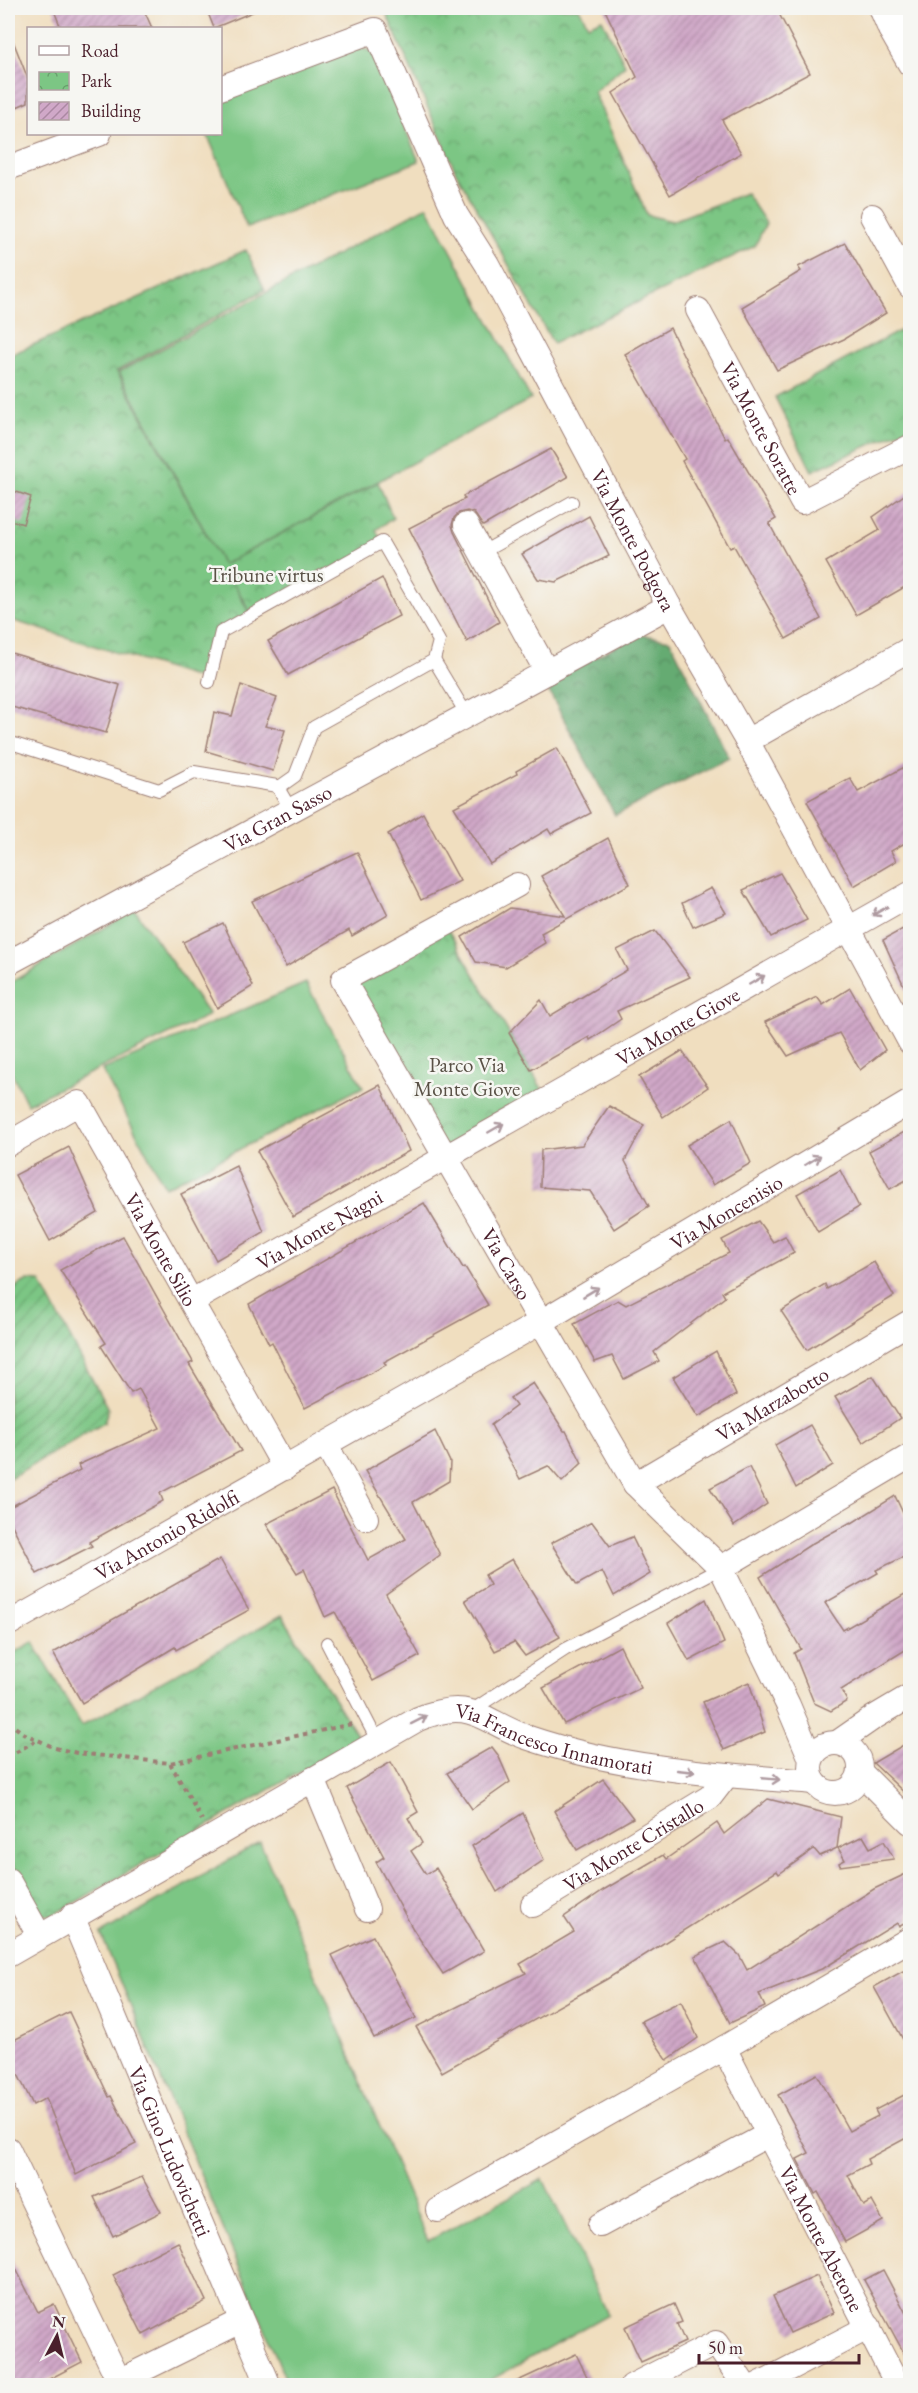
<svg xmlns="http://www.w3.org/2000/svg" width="918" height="2393" font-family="'EB Garamond',serif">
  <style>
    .grass { fill: #7cc684; stroke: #637258; stroke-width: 1.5 }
    .forest { fill: url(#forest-crowns); stroke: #58654e; stroke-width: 1.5 }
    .park { fill: url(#park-crowns); stroke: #637258; stroke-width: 1.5 }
    .garden { fill: url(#garden-furrows); stroke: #637258; stroke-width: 1.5 }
    .building { fill: url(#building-hatch) }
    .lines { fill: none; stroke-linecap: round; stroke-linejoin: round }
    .lane-casing { stroke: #9d7e75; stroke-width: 14 }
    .street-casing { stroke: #9d7e75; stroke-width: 26 }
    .path { stroke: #9d7e75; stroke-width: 4; stroke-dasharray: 4.5 4.5; stroke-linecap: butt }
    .lane { stroke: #fff; stroke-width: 12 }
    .street { stroke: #fff; stroke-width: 24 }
    .oneway { stroke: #ae9aa0 }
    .labels { text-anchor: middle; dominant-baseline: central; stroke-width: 5; stroke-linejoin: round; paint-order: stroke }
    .street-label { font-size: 21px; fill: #4a1f2b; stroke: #f6f6f2 }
    .park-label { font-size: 21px; fill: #595146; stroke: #f6f6f2 }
  </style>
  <defs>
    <pattern id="forest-crowns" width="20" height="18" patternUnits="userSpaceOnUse" patternTransform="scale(1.5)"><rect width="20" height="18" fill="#65ab72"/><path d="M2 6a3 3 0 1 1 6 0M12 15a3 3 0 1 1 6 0" fill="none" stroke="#558b5e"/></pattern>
    <pattern id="park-crowns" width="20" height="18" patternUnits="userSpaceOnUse" patternTransform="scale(1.5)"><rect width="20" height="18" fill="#7cc684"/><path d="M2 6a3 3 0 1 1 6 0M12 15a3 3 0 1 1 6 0" fill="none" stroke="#68a06c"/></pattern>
    <pattern id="garden-furrows" width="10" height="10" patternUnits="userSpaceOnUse" patternTransform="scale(1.5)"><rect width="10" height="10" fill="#7cc684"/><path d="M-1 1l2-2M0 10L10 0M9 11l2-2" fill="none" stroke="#68a06c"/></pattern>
    <pattern id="building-hatch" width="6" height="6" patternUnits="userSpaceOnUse" patternTransform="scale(1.5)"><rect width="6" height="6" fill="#d0a8c8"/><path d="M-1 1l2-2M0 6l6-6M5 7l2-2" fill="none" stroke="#ab88a3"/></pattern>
  </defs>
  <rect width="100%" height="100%" fill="#f6f6f2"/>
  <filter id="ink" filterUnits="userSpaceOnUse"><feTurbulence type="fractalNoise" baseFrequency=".0167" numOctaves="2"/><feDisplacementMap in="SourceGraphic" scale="12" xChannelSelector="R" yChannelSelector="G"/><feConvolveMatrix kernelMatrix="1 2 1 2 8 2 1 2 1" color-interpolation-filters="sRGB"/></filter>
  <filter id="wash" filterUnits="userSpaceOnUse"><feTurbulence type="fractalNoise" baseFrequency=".008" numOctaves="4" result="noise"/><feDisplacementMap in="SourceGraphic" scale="24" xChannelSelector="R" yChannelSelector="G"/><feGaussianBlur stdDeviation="1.35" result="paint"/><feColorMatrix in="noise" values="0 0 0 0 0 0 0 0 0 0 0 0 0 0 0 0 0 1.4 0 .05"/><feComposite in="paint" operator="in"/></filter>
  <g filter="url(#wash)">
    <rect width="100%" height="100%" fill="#f0debf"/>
    <g class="grass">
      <path d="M349 46 372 51 419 161 247 228 207 134H220L221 98Z"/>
      <path d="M427 206 531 399 223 565 119 372Z"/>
      <path d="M135 910 209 1015 27 1104 8 1065V984Z"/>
      <path d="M306 983 363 1087 165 1187 102 1070Z"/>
      <path d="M260 1842 428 2241 543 2179 608 2314 482 2385H288L101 1934Z"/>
    </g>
    <path class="forest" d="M638 634 670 640 729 758 615 815 545 684Z"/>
    <g class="park">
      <path d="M384 8H579L588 25 602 19 625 65 594 92 647 215 672 221 746 193 766 223 755 246 553 343 456 172Z"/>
      <path d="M246 250 265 290 117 371 223 565 378 482 393 518 376 530 382 542 252 615 234 584 250 614 219 632 207 681 8 619V356Z"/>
      <path d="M907 327 910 335V427L812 471 775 397Z"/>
      <path d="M445 925 548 1099 445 1157 343 980Z"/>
      <path d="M282 1615 359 1738 52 1916 41 1915 8 1856V1656L33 1642 82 1726Z"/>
    </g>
    <path class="garden" d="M28 1280 40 1281 108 1409 104 1423 8 1479V1291Z"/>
    <g id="blocks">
      <g class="building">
        <path d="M53 8H143L152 28H61Z"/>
        <path d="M206 8H262L214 28Z"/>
        <path d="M604 8H776L810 73 722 120 741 153 670 195 613 93 637 77Z"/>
        <path d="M8 28 28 79V102L8 111Z"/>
        <path d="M845 243 886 313 844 339 777 370 742 307 801 271 798 267Z"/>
        <path d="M670 328 725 439 728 437 776 519 769 523 821 619 786 639 734 546 730 548 682 461 685 459 625 354Z"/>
        <path d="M551 449 568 477 483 526 474 513 467 511 459 513 454 518 452 525 454 532 499 622 467 642 409 528 465 499 463 496Z"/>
        <path d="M8 489 31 497 23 524 8 519Z"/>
        <path d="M910 491V584L856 615 826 562 880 530 873 517Z"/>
        <path d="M589 516 609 556 556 582 538 579 522 554Z"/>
        <path d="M382 578 399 616 288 675 268 641Z"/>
        <path d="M8 652 120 685 106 733 8 706Z"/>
        <path d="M241 685 277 698 265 726 285 730 273 771 206 751 214 712 232 716Z"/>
        <path d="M557 748 591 813 551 834 548 829 490 864 454 807 517 774 516 771Z"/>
        <path d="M910 764V840L891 851 896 861 854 886 807 801 850 778 858 792Z"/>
        <path d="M423 813 460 881 421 900 388 834Z"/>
        <path d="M608 838 630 884 541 933 545 943 506 967 476 962 462 937 510 908 565 916 541 876Z"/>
        <path d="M357 852 388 915 352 936 349 930 286 967 252 901Z"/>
        <path d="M780 873 807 920 771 937 743 890Z"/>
        <path d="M711 888 726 913 693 927 682 903Z"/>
        <path d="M223 923 253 986 217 1008 183 942Z"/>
        <path d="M910 925V999L883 940Z"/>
        <path d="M655 931 690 977 617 1011 621 1019 590 1040 589 1037 531 1070 509 1033 541 1000 550 1016 627 970 617 950Z"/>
        <path d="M850 988 885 1050 860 1070 839 1033 788 1056 765 1022 817 997 823 1005Z"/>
        <path d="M682 1051 708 1087 663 1117 639 1077Z"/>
        <path d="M380 1085 409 1151 293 1217 257 1151Z"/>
        <path d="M609 1106 644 1125 625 1161 649 1206 614 1229 590 1191 540 1187 541 1150 582 1145Z"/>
        <path d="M731 1119 751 1163 713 1185 687 1145Z"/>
        <path d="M910 1129V1178L890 1189 869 1151Z"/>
        <path d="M69 1147 98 1213 50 1241 15 1175Z"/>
        <path d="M236 1166 264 1232 216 1260 181 1194Z"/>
        <path d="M840 1170 859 1207 818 1232 797 1194Z"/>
        <path d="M424 1203 463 1268 465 1267 488 1305 384 1362 386 1365 305 1408 272 1342 269 1344 249 1304Z"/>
        <path d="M758 1221 773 1242 785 1236 794 1253 722 1292 725 1297 654 1352 659 1361 624 1379 612 1356 595 1362 574 1324 618 1300 626 1305 729 1253 722 1240Z"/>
        <path d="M123 1236 193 1362 189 1364 241 1451 160 1493 163 1501 89 1542 92 1546 37 1574 8 1517V1508L80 1470 78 1465 160 1428 139 1389 131 1393 101 1346 106 1343 60 1270Z"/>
        <path d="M874 1262 894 1296 807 1350 781 1311 825 1284 827 1289Z"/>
        <path d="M716 1351 736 1395 698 1417 673 1377Z"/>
        <path d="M873 1376 900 1418 863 1443 835 1397Z"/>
        <path d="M533 1383 564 1431H566L582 1463 562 1482 548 1466 520 1479 491 1425 516 1406 510 1398Z"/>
        <path d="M810 1425 833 1465 796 1488 775 1445Z"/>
        <path d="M435 1431 450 1462 449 1481 413 1502 440 1555 386 1594 420 1656 373 1681 335 1612 325 1617 304 1569 297 1573 266 1524 332 1490 368 1560 406 1539 365 1471Z"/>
        <path d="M749 1467 767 1504 734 1526 710 1488Z"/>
        <path d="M895 1496 910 1528V1554L876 1570 878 1573 825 1603 843 1630 910 1591V1647L841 1690 847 1701 831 1711 814 1703 794 1653 801 1649 760 1577 813 1543 851 1522 852 1523Z"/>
        <path d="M592 1522 610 1546 632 1537 650 1574 614 1596 602 1571 577 1585 551 1543Z"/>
        <path d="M220 1559 249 1610 176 1650 175 1647 82 1703 53 1653Z"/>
        <path d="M512 1559 560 1637 525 1656 514 1642 495 1651 465 1600 490 1585 485 1575Z"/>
        <path d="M706 1599 724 1643 689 1661 668 1623Z"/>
        <path d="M620 1646 641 1688 564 1724 543 1688Z"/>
        <path d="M749 1682 765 1732 724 1750 703 1702Z"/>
        <path d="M910 1741V1798L873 1763Z"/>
        <path d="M492 1747 498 1755 510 1782 472 1809 447 1773Z"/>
        <path d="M391 1762 418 1812 408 1818 422 1843 411 1851 426 1874 436 1868 484 1951 443 1974 413 1929 376 1862 384 1857 347 1788Z"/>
        <path d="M603 1779 633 1818 577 1850 554 1811Z"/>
        <path d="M768 1799 841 1817 837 1848 820 1856 814 1849 779 1874 777 1871 607 1979 442 2072 416 2027 526 1973 520 1964 574 1932 564 1917 605 1889 663 1855 666 1859 717 1823 724 1834Z"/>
        <path d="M523 1813 544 1860 497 1892 472 1846Z"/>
        <path d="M863 1836 870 1848 884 1841 894 1859 840 1866 839 1863 845 1860 838 1848Z"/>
        <path d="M910 1872V1920L899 1927 897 1923 824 1968 759 1994 765 2007 730 2023 695 1956 725 1942 739 1955 747 1970 874 1889Z"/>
        <path d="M373 1936 416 2018 374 2038 332 1955Z"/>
        <path d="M903 1971 910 1984V2052L874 1987Z"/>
        <path d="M681 2001 698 2038 667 2060 641 2021Z"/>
        <path d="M69 2012 109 2097 111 2096 136 2144 76 2175 46 2098 33 2105 8 2054V2043Z"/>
        <path d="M817 2074 849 2131 878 2116 875 2110 910 2092V2136L867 2159 869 2164 848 2175 864 2206 872 2201 883 2221 845 2242 818 2192 815 2194 797 2159 809 2153 778 2095Z"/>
        <path d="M142 2177 161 2212 113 2236 94 2197Z"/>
        <path d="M178 2242 206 2301 143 2335 113 2275Z"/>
        <path d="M8 2253 38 2312 54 2304 82 2362 38 2385H13L8 2375Z"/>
        <path d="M883 2270 910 2321V2364L864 2280Z"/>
        <path d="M817 2276 834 2313 790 2333 773 2296Z"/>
        <path d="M674 2304 682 2322 677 2324 685 2342 641 2362 625 2327Z"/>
        <path d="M576 2354 591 2385H509Z"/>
      </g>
    </g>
  </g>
  <g filter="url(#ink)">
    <use href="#blocks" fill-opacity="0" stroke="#9d7e75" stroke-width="1.5"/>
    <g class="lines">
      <g class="lane-casing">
        <g id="lane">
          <path d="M481 553 572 502"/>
          <path d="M434 660 467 715"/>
          <path d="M209 682 221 632 382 542 439 641 434 660 314 727 295 776 278 788"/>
          <path d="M8 742 159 790 194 772 277 786 291 810"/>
          <path d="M327 1643 378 1742"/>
          <path d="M471 1711 566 1649 721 1568"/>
        </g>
      </g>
      <g class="street-casing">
        <g id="street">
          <path d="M881 8 890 29 910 64"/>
          <path d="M890 29 910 17"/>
          <path id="s1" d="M220 88 375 30 456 215 487 264 669 606 747 741 910 1042"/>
          <path d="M8 168 99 134"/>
          <path d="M872 216 910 286"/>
          <path id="s2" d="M698 310 802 502 910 447"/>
          <path d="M466 525 547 672"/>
          <path d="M747 741 910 649"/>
          <path id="s3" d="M517 885 343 980 635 1484 721 1568 788 1705 811 1759"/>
          <path id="s4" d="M8 963 669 606"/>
          <path id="s5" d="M8 1144 79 1103 285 1468"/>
          <path id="s6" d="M192 1301 910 894"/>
          <path d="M326 1445 366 1518"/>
          <path id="s7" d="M635 1484 910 1322"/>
          <path d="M721 1568 910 1456"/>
          <path id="s8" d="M8 1624 541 1322 910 1102"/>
          <path d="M837 1743 873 1718 910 1696"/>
          <circle cx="835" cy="1768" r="25"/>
          <path d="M860 1772 910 1822"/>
          <path d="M313 1779 367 1909"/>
          <path d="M8 1880 39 1935"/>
          <path id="s9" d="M533 1905 710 1797 727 1775"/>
          <path id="s10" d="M72 1916 269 2386"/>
          <path id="s11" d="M8 1955 418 1719C473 1696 482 1722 529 1738 620 1769 720 1775 814 1782"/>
          <path id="s12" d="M724 2048 898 2386"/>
          <path d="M8 2149 119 2381"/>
          <path d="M438 2210 724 2048 910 1939"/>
          <path d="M600 2225 769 2134"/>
          <path d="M109 2386 241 2321"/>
          <path d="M632 2386 716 2343 745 2386"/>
          <path d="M756 2386 869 2327"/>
        </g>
      </g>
      <g class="path">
        <path d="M8 1722 23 1733 55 1748 77 1753 170 1763 352 1724"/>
        <path d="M8 1757 37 1740"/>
        <path d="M170 1763 202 1820"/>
      </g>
      <use href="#lane" class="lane"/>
      <use href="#street" class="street"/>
    </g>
    <defs><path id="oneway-shaft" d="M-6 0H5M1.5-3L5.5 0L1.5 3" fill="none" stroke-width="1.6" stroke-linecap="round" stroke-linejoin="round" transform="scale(1.5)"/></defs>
    <g class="oneway">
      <use href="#oneway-shaft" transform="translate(880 911) rotate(151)"/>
      <use href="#oneway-shaft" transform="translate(757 980) rotate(-30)"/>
      <use href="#oneway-shaft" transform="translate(496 1128) rotate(-30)"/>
      <use href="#oneway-shaft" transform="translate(813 1160) rotate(-31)"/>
      <use href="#oneway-shaft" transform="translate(591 1292) rotate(-31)"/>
      <use href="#oneway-shaft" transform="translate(419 1720) rotate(-27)"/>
      <use href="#oneway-shaft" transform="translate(686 1771) rotate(6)"/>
      <use href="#oneway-shaft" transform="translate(771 1779) rotate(5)"/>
    </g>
  </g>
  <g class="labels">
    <g class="street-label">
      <text stroke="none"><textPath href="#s2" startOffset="134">Via Monte Soratte</textPath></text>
      <text stroke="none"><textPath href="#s1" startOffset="738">Via Monte Podgora</textPath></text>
      <text stroke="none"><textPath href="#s4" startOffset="306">Via Gran Sasso</textPath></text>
      <text stroke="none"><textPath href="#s6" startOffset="558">Via Monte Giove</textPath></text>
      <text stroke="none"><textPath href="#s8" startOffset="828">Via Moncenisio</textPath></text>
      <text stroke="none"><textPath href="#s6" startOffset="146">Via Monte Nagni</textPath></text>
      <text stroke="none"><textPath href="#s5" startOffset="250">Via Monte Silio</textPath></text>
      <text stroke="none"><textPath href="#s3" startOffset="526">Via Carso</textPath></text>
      <text stroke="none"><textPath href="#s7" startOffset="159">Via Marzabotto</textPath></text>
      <text stroke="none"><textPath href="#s8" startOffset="182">Via Antonio Ridolfi</textPath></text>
      <text stroke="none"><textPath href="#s11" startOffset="615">Via Francesco Innamorati</textPath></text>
      <text stroke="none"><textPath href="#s9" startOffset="117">Via Monte Cristallo</textPath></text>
      <text stroke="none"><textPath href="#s10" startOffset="255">Via Gino Ludovichetti</textPath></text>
      <text stroke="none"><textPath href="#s12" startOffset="214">Via Monte Abetone</textPath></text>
    </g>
    <g class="park-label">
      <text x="266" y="574">Tribune virtus</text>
      <text x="467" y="1064">Parco Via<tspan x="467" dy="24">Monte Giove</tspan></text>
    </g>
  </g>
  <rect width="918" height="2393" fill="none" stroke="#f6f6f2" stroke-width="30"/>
  <rect x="27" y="27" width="195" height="108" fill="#f6f6f2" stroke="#b1a0a2" stroke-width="1.5"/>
  <rect x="39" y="46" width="30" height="9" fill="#ffffff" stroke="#b1a0a2" stroke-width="1.5"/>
  <text x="81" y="57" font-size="18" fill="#4a1f2b">Road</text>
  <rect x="39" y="72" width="30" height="18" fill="url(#park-crowns)" stroke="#b1a0a2" stroke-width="1.5"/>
  <text x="81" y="87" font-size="18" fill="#4a1f2b">Park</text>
  <rect x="39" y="102" width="30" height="18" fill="url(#building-hatch)" stroke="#b1a0a2" stroke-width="1.5"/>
  <text x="81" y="117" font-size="18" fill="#4a1f2b">Building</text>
  <g transform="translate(57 2336) rotate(7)" stroke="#f6f6f2" stroke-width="4.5" paint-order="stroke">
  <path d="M0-4.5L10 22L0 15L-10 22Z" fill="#4a1f2b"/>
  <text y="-9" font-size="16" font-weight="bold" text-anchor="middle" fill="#4a1f2b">N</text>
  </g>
  <path d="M699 2354v9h160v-9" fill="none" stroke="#4a1f2b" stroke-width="3"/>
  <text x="708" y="2354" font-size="18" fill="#4a1f2b" stroke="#f6f6f2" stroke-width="4.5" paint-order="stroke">50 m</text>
</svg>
